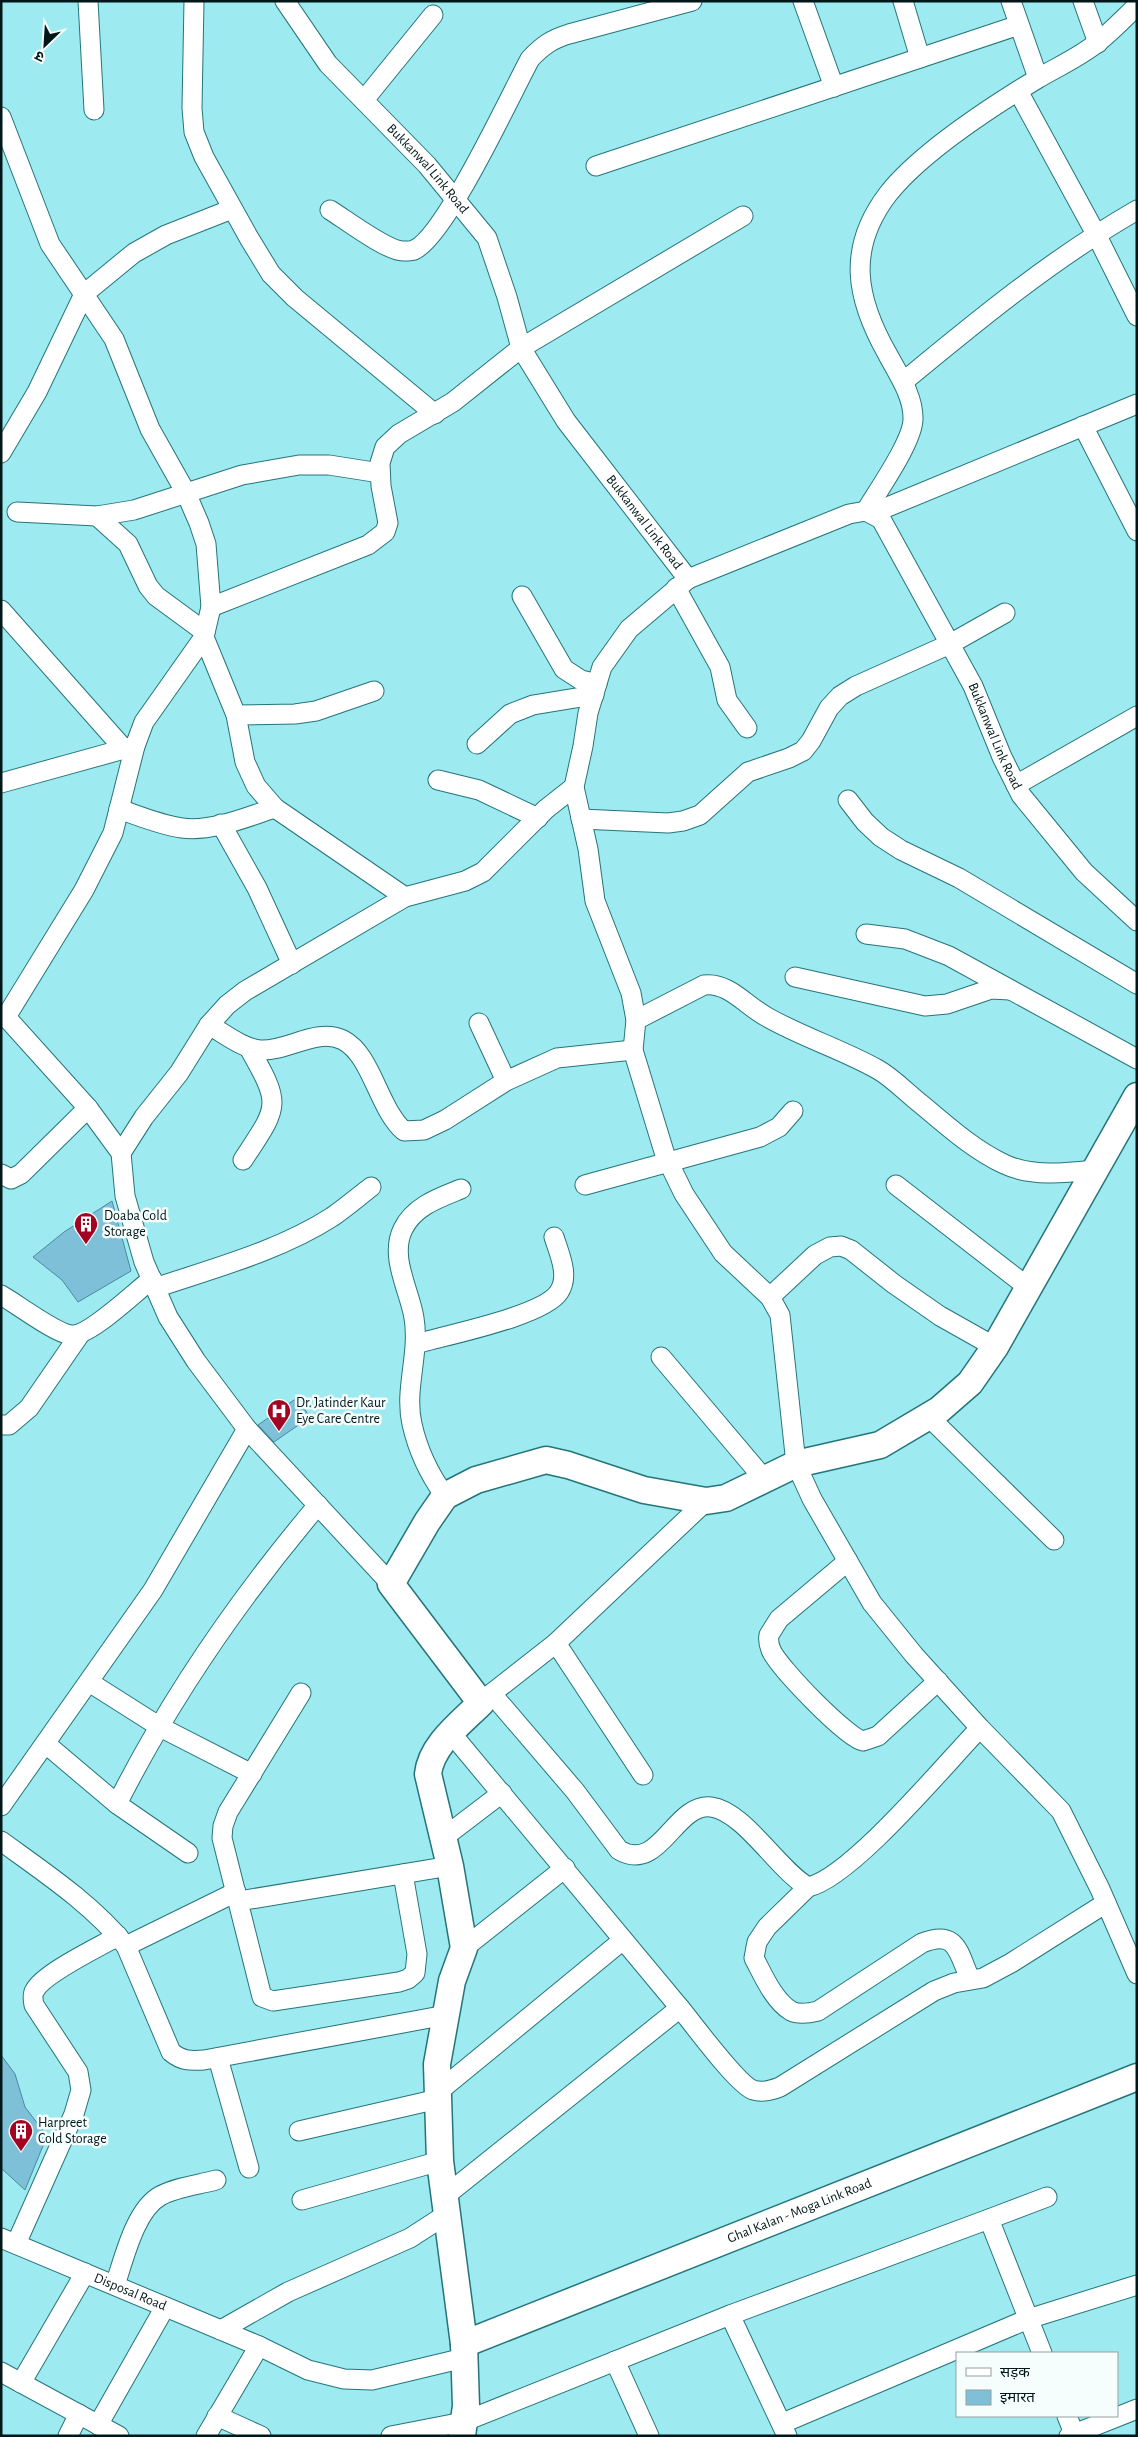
<svg xmlns="http://www.w3.org/2000/svg" width="1138" height="2437" font-family="'Alegreya Sans','Noto Sans Devanagari',sans-serif">
  <style>
    .building { fill: #7dc0d8; stroke: #488aa1 }
    .lines { fill: none; stroke-linecap: round; stroke-linejoin: round }
    .street-casing { stroke: #24757b; stroke-width: 21 }
    .secondary-casing { stroke: #24757b; stroke-width: 29 }
    .street { stroke: #fff; stroke-width: 19 }
    .secondary { stroke: #fff; stroke-width: 26 }
    .labels { text-anchor: middle; dominant-baseline: central; stroke-width: 5; stroke-linejoin: round; paint-order: stroke }
    .street-label { font-size: 14px; fill: #011618; stroke: #f6fdfd }
    .poi-label { font-size: 14px; fill: #011618; stroke: #f6fdfd; text-anchor: start }
  </style>
  <rect width="100%" height="100%" fill="#9deaf0"/>
  <g class="building">
    <path d="M112 1201 131 1271 78 1302 62 1280 33 1257 64 1232Z"/>
    <path d="M297 1398 310 1417 274 1442 258 1425Z"/>
    <path d="M1 2055 15 2074 25 2107 47 2136 25 2190 1 2168Z"/>
  </g>
  <g class="lines">
    <g class="street-casing">
      <g id="street">
        <path d="M88 1 94 110"/>
        <path d="M194 1 192 108 194 132 204 157 249 238 271 274 295 298 435 414"/>
        <path id="s1" d="M285 1 328 64 427 165 487 238 507 297 521 348 566 421 688 579 849 514 866 511 881 519 973 686 1002 757 1021 795 1084 872 1137 921"/>
        <path d="M803 1 834 87"/>
        <path d="M903 1 920 58"/>
        <path d="M1011 1 1038 78"/>
        <path d="M1083 1 1098 43"/>
        <path d="M1018 91 1096 234 1137 316"/>
        <path d="M364 100 433 15"/>
        <path d="M1 117 50 244 114 339 150 429 186 493 199 523 206 544 211 607 204 637 144 722 135 746 113 833 84 890 6 1017 88 1108 121 1153 125 1196 144 1262 168 1317 196 1361 247 1429 391 1584"/>
        <path d="M596 166 1019 25"/>
        <path d="M330 210C346 220 387 251 403 251 405 251 412 251 414 250 445 237 511 94 530 59 542 46 552 39 569 34L692 1"/>
        <path d="M903 382C978 320 1052 259 1137 210"/>
        <path d="M1083 426 1137 531"/>
        <path d="M1 453 37 392 84 294 134 253 166 235 232 209"/>
        <path d="M866 511C878 490 914 440 913 418 913 395 898 374 888 355 856 299 846 249 888 194 921 152 991 107 1037 79 1057 67 1080 57 1098 42 1112 31 1124 18 1137 6"/>
        <path d="M17 512 97 516 134 510 242 475 299 465H329L380 473"/>
        <path d="M873 513 1137 404"/>
        <path d="M97 516 128 544 148 586 156 596 205 632"/>
        <path d="M688 579 629 629 602 667 588 713 583 746 574 787 588 849 595 901 631 993 636 1020 633 1050 665 1155 684 1194 723 1253 770 1297 780 1315 796 1464 812 1499 872 1603 914 1655 980 1728 1061 1811 1100 1889 1137 1974"/>
        <path d="M676 588 720 667 727 700 747 728"/>
        <path d="M522 596 564 669 581 680 597 684"/>
        <path d="M211 607 368 545 385 532 388 523 381 486 380 463 385 447 399 434 453 402 521 348 743 216"/>
        <path d="M1 610 124 749"/>
        <path d="M204 637 236 715 245 762 256 786 275 808 405 897"/>
        <path d="M236 715 295 714 316 711 374 691"/>
        <path d="M477 744 510 714 533 705 594 695"/>
        <path d="M438 780 479 790 538 818"/>
        <path d="M1 783 135 746"/>
        <path d="M1016 785 1137 716"/>
        <path d="M848 800 865 822 881 837 901 850 959 878 1137 984"/>
        <path d="M119 809C139 816 160 825 182 828 213 832 246 817 275 808"/>
        <path d="M581 819 668 823 683 821 700 815 748 772 789 758 803 751 811 741 829 708 840 696 856 686 950 644 1005 613"/>
        <path d="M221 824 257 888 292 964"/>
        <path d="M866 934 905 939 949 956 1137 1059"/>
        <path d="M795 977 925 1006 947 1004 991 989 1010 990"/>
        <path d="M636 1020 704 985C729 982 746 1006 767 1017 802 1037 841 1049 877 1069 893 1078 907 1093 921 1104 947 1126 974 1150 1004 1164 1031 1177 1066 1173 1094 1170"/>
        <path d="M479 1023 506 1081"/>
        <path d="M209 1025C225 1034 242 1048 260 1050 287 1052 317 1027 343 1040 372 1055 378 1108 404 1131L424 1130 445 1120 506 1081 557 1058 633 1050"/>
        <path d="M121 1153 144 1117 179 1073 209 1025 227 1005 245 991 405 897 465 881 483 872 546 809 574 787"/>
        <path d="M243 1160C279 1105 282 1106 249 1048"/>
        <path d="M1 1174 11 1179 21 1174 88 1108"/>
        <path d="M585 1185 760 1137 779 1127 793 1111"/>
        <path d="M896 1185 1029 1288"/>
        <path d="M155 1288C214 1268 279 1251 332 1217 345 1208 358 1197 371 1187"/>
        <path d="M1 1295C17 1304 55 1333 71 1335 89 1337 136 1291 152 1279"/>
        <path d="M770 1297 815 1255 830 1247 841 1246 851 1250 894 1284 940 1316 995 1347"/>
        <path d="M416 1344C446 1335 544 1316 559 1292 570 1276 559 1253 554 1237"/>
        <path d="M661 1357 765 1480"/>
        <path d="M928 1416 1054 1540"/>
        <path d="M1 1425H9L29 1408 80 1334"/>
        <path d="M445 1496C429 1474 418 1451 412 1424 404 1389 420 1354 414 1318 410 1291 389 1257 403 1229 414 1206 439 1198 461 1189"/>
        <path d="M848 1561 779 1619 769 1635C768 1640 769 1645 771 1650 778 1667 847 1738 863 1741L878 1736 938 1681"/>
        <path d="M556 1643 643 1775"/>
        <path d="M89 1682 160 1727 252 1774"/>
        <path d="M301 1693 228 1812 223 1826 222 1838 262 1997 273 2001 399 1982 408 1979 415 1973 417 1954 403 1874"/>
        <path d="M492 1694 575 1791 619 1850C660 1874 674 1803 711 1807 744 1811 778 1870 808 1887 851 1878 946 1763 980 1728"/>
        <path d="M482 1701 556 1643 706 1501"/>
        <path d="M46 1744 117 1804 188 1853"/>
        <path d="M117 1804C171 1697 241 1596 318 1505"/>
        <path d="M1 1806 153 1590 247 1429"/>
        <path d="M443 1838 502 1793"/>
        <path d="M1 1841C45 1873 92 1904 126 1946L171 2052C182 2061 190 2061 204 2060L446 2015"/>
        <path d="M808 1887 767 1927 757 1942 754 1958C763 1975 774 2001 791 2011 799 2015 810 2013 818 2011L922 1943C957 1929 958 1952 970 1979"/>
        <path d="M239 1901 450 1866"/>
        <path d="M126 1946 236 1892"/>
        <path d="M464 1948 565 1868"/>
        <path d="M680 2008C694 2025 737 2084 753 2090 763 2093 771 2090 780 2087L934 1991 954 1983 983 1978 1011 1963 1106 1903"/>
        <path d="M218 2058 249 2168"/>
        <path d="M438 2092 623 1940"/>
        <path d="M299 2131 438 2099"/>
        <path d="M445 2196 680 2008 451 1733"/>
        <path d="M302 2200 440 2161"/>
        <path d="M989 2219 1047 2197"/>
        <path id="s2" d="M1 2238 259 2346 308 2370 344 2379 372 2380 464 2358"/>
        <path d="M16 2244 74 2114 81 2090 78 2072 34 2005C33 2000 32 1994 35 1990 44 1973 99 1947 118 1936"/>
        <path d="M115 2285C124 2259 135 2210 160 2196 176 2187 198 2185 216 2180"/>
        <path d="M730 2315 787 2436"/>
        <path d="M221 2330 288 2292 410 2238 447 2214"/>
        <path d="M615 2361 649 2436"/>
        <path d="M1 2372 119 2436"/>
        <path d="M21 2383 85 2273"/>
        <path d="M217 2416 261 2436"/>
        <path d="M1067 2416 1075 2436"/>
        <path d="M783 2423 1028 2319 1137 2285"/>
        <path d="M98 2425 165 2307"/>
        <path d="M68 2436 79 2414"/>
        <path d="M206 2436 259 2346"/>
        <path d="M391 2436 463 2422 730 2315 989 2219 1042 2353"/>
        <path d="M1069 2436 1137 2409"/>
      </g>
    </g>
    <g class="secondary-casing">
      <g id="secondary">
        <path id="s3" d="M464 2344 1137 2077"/>
        <path d="M462 2436 466 2406 464 2344 440 2161 437 2064 452 1981 464 1948 450 1866 428 1774C431 1745 461 1723 481 1703L391 1584 427 1522 445 1496 476 1480 546 1460 568 1465 644 1490 706 1501 726 1498 796 1464 880 1445 939 1410 970 1383 995 1347 1137 1096"/>
      </g>
    </g>
    <use href="#street" class="street"/>
    <use href="#secondary" class="secondary"/>
  </g>
  <defs>
    <g id="building-pin" transform="scale(1.25)"><path d="M0 17L-7.5 6A9.5 9.5 0 1 1 7.5 6Z" fill="#a20421" stroke="#f6fdfd"/><path d="M-4-6H4V6H1V3H-1V6H-4ZM-2.5-4.3h1.7v1.8h-1.7ZM.8-4.3h1.7v1.8H.8ZM-2.5-1h1.7V.8h-1.7ZM.8-1h1.7V.8H.8Z" fill="#fff"/></g>
    <g id="hospital-pin" transform="scale(1.25)"><path d="M0 17L-7.5 6A9.5 9.5 0 1 1 7.5 6Z" fill="#a20421" stroke="#f6fdfd"/><path d="M-5-5h3v3.5h4V-5h3V5h-3V1.5h-4V5h-3Z" fill="#fff"/></g>
  </defs>
  <g fill-rule="evenodd">
    <use href="#building-pin" x="86" y="1224"/>
    <use href="#hospital-pin" x="279" y="1411"/>
    <use href="#building-pin" x="21" y="2131"/>
  </g>
  <g class="labels">
    <g class="street-label">
      <text stroke="none"><textPath href="#s1" startOffset="221">Bukkanwal Link Road</textPath></text>
      <text stroke="none"><textPath href="#s1" startOffset="641">Bukkanwal Link Road</textPath></text>
      <text stroke="none"><textPath href="#s1" startOffset="1166">Bukkanwal Link Road</textPath></text>
      <text stroke="none"><textPath href="#s3" startOffset="361">Ghal Kalan - Moga Link Road</textPath></text>
      <text stroke="none"><textPath href="#s2" startOffset="140">Disposal Road</textPath></text>
    </g>
    <g class="poi-label">
      <text x="104" y="1216">Doaba Cold<tspan x="104" dy="16">Storage</tspan></text>
      <text x="296" y="1403">Dr. Jatinder Kaur<tspan x="296" dy="16">Eye Care Centre</tspan></text>
      <text x="38" y="2123">Harpreet<tspan x="38" dy="16">Cold Storage</tspan></text>
    </g>
  </g>
  <rect width="1138" height="2437" fill="none" stroke="#011618" stroke-width="5"/>
  <rect x="956" y="2352" width="162" height="65" fill="#f6fdfd" stroke="#94a1a1"/>
  <rect x="966" y="2368" width="25" height="8" fill="#ffffff" stroke="#94a1a1"/>
  <text x="1000" y="2377" font-size="15" fill="#011618">सड़क</text>
  <rect x="966" y="2390" width="25" height="15" fill="#7dc0d8" stroke="#94a1a1"/>
  <text x="1000" y="2402" font-size="15" fill="#011618">इमारत</text>
  <g transform="translate(45 45) rotate(205)" stroke="#f6fdfd" stroke-width="4" paint-order="stroke">
  <path d="M0-4L9 19L0 12L-9 19Z" fill="#011618"/>
  <text y="-8" font-size="14" font-weight="bold" text-anchor="middle" fill="#011618">उ</text>
  </g>
</svg>
